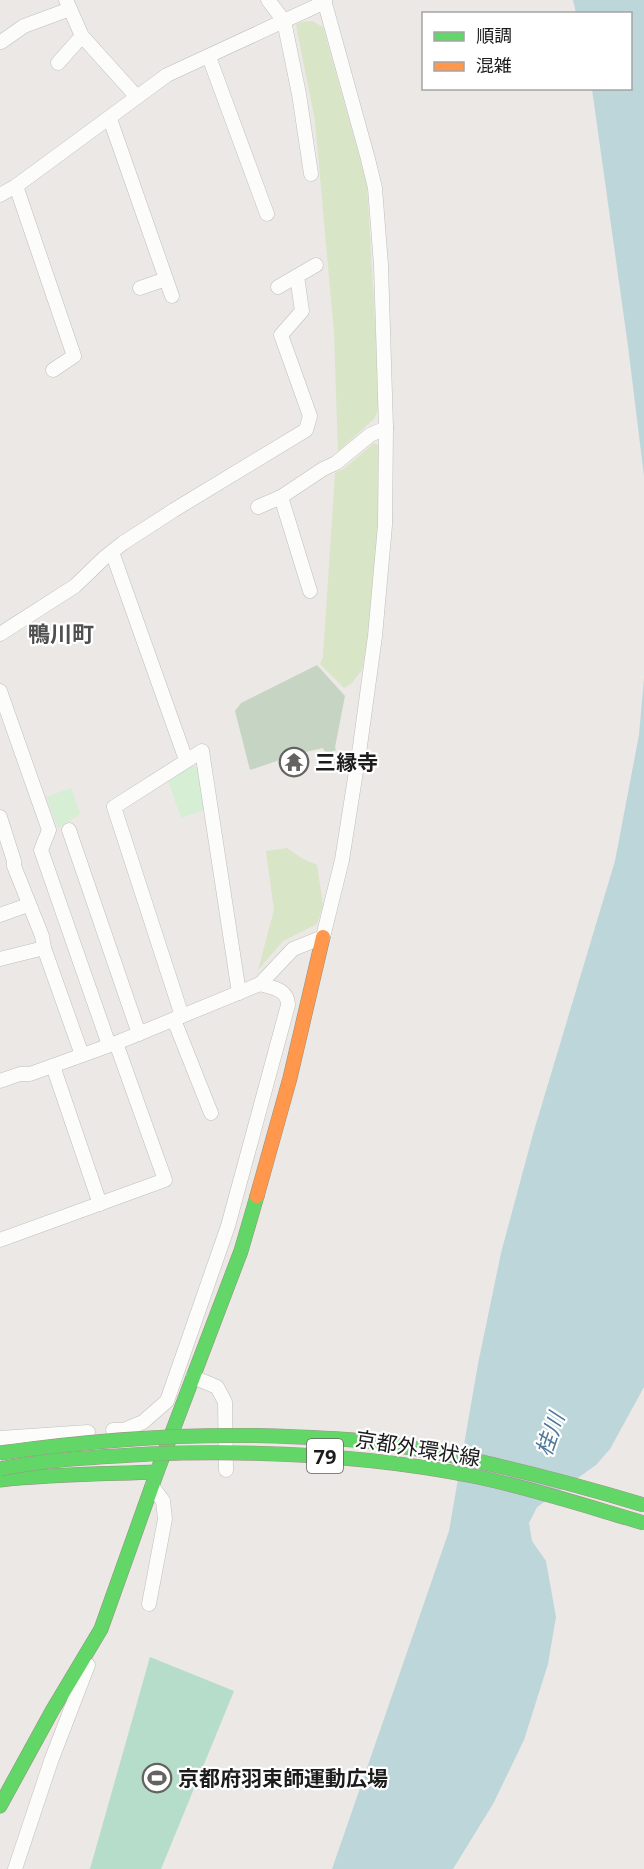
<svg xmlns="http://www.w3.org/2000/svg" width="644" height="1869" font-family="'Open Sans','Noto Sans JP',sans-serif">
  <style>
    .grass { fill: #d9e5c7 }
    .cemetery { fill: #c6d4c4 }
    .park { fill: #d6eed3 }
    .pitch { fill: #b5ddca }
    .water { fill: #bcd6da }
    .lines { fill: none; stroke-linecap: round; stroke-linejoin: round }
    .street-casing { stroke: #c0bfbd; stroke-width: 15 }
    .fast-casing { stroke: #92927f; stroke-width: 15 }
    .slow-casing { stroke: #92927f; stroke-width: 15 }
    .street { stroke: #fcfcfb; stroke-width: 14 }
    .fast { stroke: #63d668; stroke-width: 14 }
    .slow { stroke: #ff974d; stroke-width: 14 }
    .fast-bridge-casing { stroke: #9e9484; stroke-width: 15; stroke-linecap: butt }
    .fast-bridge { stroke: #63d668; stroke-width: 14 }
    .labels { text-anchor: middle; dominant-baseline: central; stroke-width: 4.5; stroke-linejoin: round; paint-order: stroke }
    .shield { fill: #fff; stroke: #606060; stroke-width: 1.5 }
    .shield-label { font-size: 20px; font-weight: bold; fill: #1c1c1c }
    .poi-label { font-size: 21px; font-weight: bold; fill: #1c1c1c; stroke: #fff; text-anchor: start }
    .street-label { font-size: 21px; fill: #1c1c1c; stroke: #fff }
    .neighbourhood-label { font-size: 22px; font-weight: bold; fill: #4f4f4f; stroke: #fff }
    .water-label { font-size: 22px; font-style: italic; fill: #507a9a; stroke: #fff }
  </style>
  <rect width="100%" height="100%" fill="#ebe8e5"/>
  <g class="grass">
    <path d="M312 21 323 27 367 184 380 407 374 419 338 451 334 333 315 121 296 25 301 22Z"/>
    <path d="M374 443 381 447 378 525 368 638 362 670 351 684 344 688 320 664 323 657 335 473 345 468Z"/>
    <path d="M287 848 303 859 317 865 323 905 317 924 283 941 258 970 274 910 266 851Z"/>
  </g>
  <path class="cemetery" d="M317 665 345 696 335 747 336 750 326 754 323 748 297 754 250 770 235 711 241 703Z"/>
  <g class="park">
    <path d="M191 765 199 769 206 809 181 818 168 780Z"/>
    <path d="M71 788 80 814 58 828 46 797Z"/>
  </g>
  <path class="pitch" d="M150 1657 234 1691 161 1869H90Z"/>
  <g class="water">
    <path d="M573 0H644V476L628 346 592 89 630 88V14L576 13Z"/>
    <path d="M644 678V1387L610 1449 596 1465 537 1507 529 1523 532 1541 546 1561 556 1617 548 1664 524 1740 493 1804 453 1869H332L449 1531 478 1364 501 1253 533 1134 615 861 639 735Z"/>
  </g>
  <g class="lines">
    <g class="street-casing">
      <g id="street">
        <path d="M66 0 82 36 137 97"/>
        <path d="M268 0 284 21 299 94 311 174"/>
        <path d="M1 42 24 26 70 9"/>
        <path d="M209 57 267 214"/>
        <path d="M58 63 82 36"/>
        <path d="M110 119 172 296"/>
        <path d="M16 186 74 356 53 370"/>
        <path d="M0 195 16 186 167 75 325 2"/>
        <path d="M278 287 316 265"/>
        <path d="M140 288 166 279"/>
        <path d="M281 497 310 591"/>
        <path d="M258 507 281 497 323 469 336 463 370 435 386 428"/>
        <path d="M112 552 186 760"/>
        <path d="M0 634 75 586 104 558 123 543 174 510 306 430 310 416 281 335 302 311 297 276"/>
        <path d="M0 691 49 830 41 850 109 1045"/>
        <path d="M0 817 14 861V866L42 936 44 948 82 1055"/>
        <path d="M69 830 139 1034"/>
        <path d="M0 915 28 905"/>
        <path d="M0 959 44 948"/>
        <path d="M182 1016 114 807 202 751 239 993"/>
        <path d="M174 1020 211 1113"/>
        <path d="M53 1066 100 1204"/>
        <path d="M0 1081 20 1074H30L116 1043 260 984 293 949 323 937 342 860 360 746 375 636 385 525 386 428 381 265 375 188 368 159 324 0"/>
        <path d="M0 1240 165 1180 116 1043"/>
        <path d="M193 1377 217 1387 225 1402 226 1470"/>
        <path d="M113 1430H124L143 1422 167 1401 228 1226 288 1005C288 989 273 988 260 984"/>
        <path d="M0 1438 88 1432"/>
        <path d="M149 1604 165 1519 163 1501 152 1486"/>
        <path d="M15 1869 51 1761 88 1665"/>
      </g>
    </g>
    <g class="fast-casing">
      <g id="fast">
        <path d="M0 1480C52 1474 105 1474 157 1472"/>
        <path d="M0 1806 52 1711 101 1629 157 1472 241 1251 257 1196"/>
      </g>
    </g>
    <g class="slow-casing">
      <path id="slow" d="M257 1196 290 1078 323 937"/>
    </g>
    <use href="#street" class="street"/>
    <use href="#fast" class="fast"/>
    <use href="#slow" class="slow"/>
    <g class="fast-bridge-casing">
      <g id="fast-bridge">
        <path d="M0 1453C99 1439 198 1432 298 1437 325 1438 353 1439 380 1443 469 1456 557 1479 644 1505"/>
        <path d="M0 1469C49 1459 99 1457 149 1454 259 1450 370 1455 478 1477 534 1489 589 1507 644 1523"/>
      </g>
    </g>
    <use href="#fast-bridge" class="fast-bridge"/>
  </g>
  <defs>
    <g id="temple-ring" transform="scale(1.5)"><circle r="9.5" fill="#fff" stroke="#646362" stroke-width="1.5"/><path d="M0-6L5-2H3V0L6.5 2.5H4V6H1.5V3h-3V6H-4V2.5H-6.5L-3 0V-2H-5Z" fill="#646362"/></g>
    <g id="stadium-ring" transform="scale(1.5)"><circle r="9.5" fill="#fff" stroke="#646362" stroke-width="1.5"/><path d="M0-5a6.5 5 0 1 0 0 10a6.5 5 0 1 0 0-10ZM-3.5-1.8h7v3.6h-7Z" fill="#646362"/></g>
  </defs>
  <g fill-rule="evenodd">
    <use href="#temple-ring" x="294" y="762"/>
    <use href="#stadium-ring" x="157" y="1778"/>
  </g>
  <g class="labels">
    <rect class="shield" x="307" y="1439" width="36" height="34" rx="4.5"/>
    <g class="shield-label">
      <text x="325" y="1456">79</text>
    </g>
    <g class="poi-label">
      <text x="315" y="762">三縁寺</text>
      <text x="178" y="1778">京都府羽束師運動広場</text>
    </g>
    <g class="street-label">
      <text transform="translate(418 1448) rotate(9)">京都外環状線</text>
    </g>
    <g class="neighbourhood-label">
      <text x="61" y="633">鴨川町</text>
    </g>
    <g class="water-label">
      <text transform="translate(549 1434) rotate(-71)">桂川</text>
    </g>
  </g>
  <rect x="422" y="12" width="210" height="78" fill="#ffffff" stroke="#a4a4a4" stroke-width="1.5"/>
  <rect x="434" y="32" width="30" height="9" fill="#63d668" stroke="#a4a4a4" stroke-width="1.5"/>
  <text x="476" y="42" font-size="18" fill="#1c1c1c">順調</text>
  <rect x="434" y="62" width="30" height="9" fill="#ff974d" stroke="#a4a4a4" stroke-width="1.5"/>
  <text x="476" y="72" font-size="18" fill="#1c1c1c">混雑</text>
</svg>
